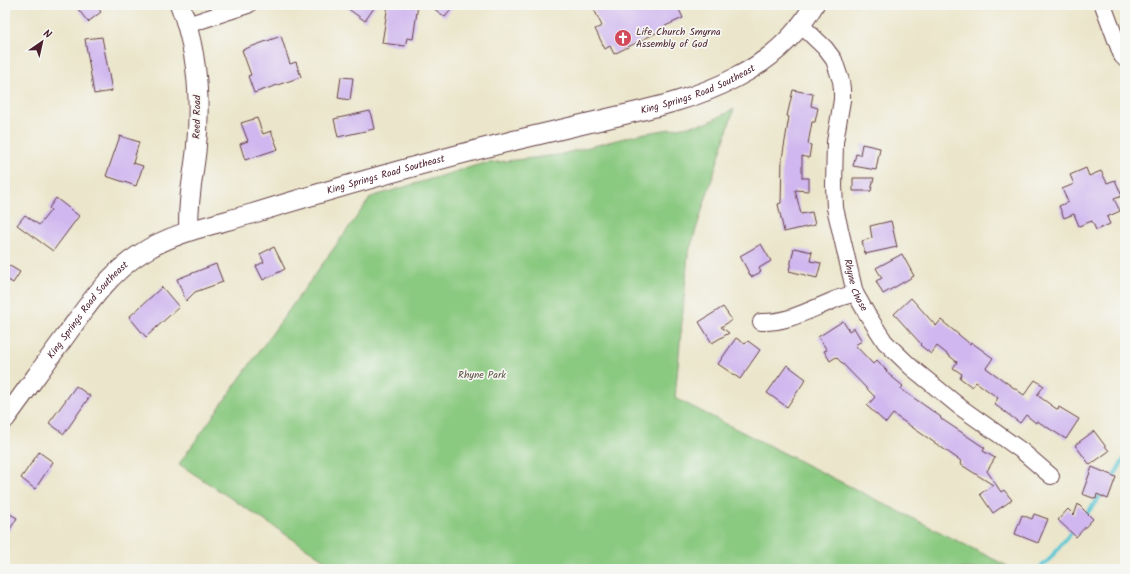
<svg xmlns="http://www.w3.org/2000/svg" width="1130" height="574" font-family="Kalam,sans-serif">
  <style>
    .green { fill: #8ac980; stroke: #6a7456 }
    .lines { fill: none; stroke-linecap: round; stroke-linejoin: round }
    .stream { stroke: #5bc7d5; stroke-width: 4 }
    .building { fill: #d0b7ef }
    .minor-casing { stroke: #623d43; stroke-width: 18 }
    .tertiary-casing { stroke: #623d43; stroke-width: 21 }
    .minor { stroke: #fff; stroke-width: 16 }
    .tertiary { stroke: #fff; stroke-width: 19 }
    .labels { text-anchor: middle; dominant-baseline: central; stroke-width: 3.5; stroke-linejoin: round; paint-order: stroke }
    .poi-label { font-size: 10px; fill: #4a1f2b; stroke: #f6f6f2; text-anchor: start }
    .street-label { font-size: 10px; fill: #4a1f2b; stroke: #f6f6f2 }
    .park-label { font-size: 10px; fill: #5d5244; stroke: #f6f6f2 }
  </style>
  <rect width="100%" height="100%" fill="#f6f6f2"/>
  <filter id="ink" filterUnits="userSpaceOnUse"><feTurbulence type="fractalNoise" baseFrequency=".025" numOctaves="2"/><feDisplacementMap in="SourceGraphic" scale="8" xChannelSelector="R" yChannelSelector="G"/><feConvolveMatrix kernelMatrix="1 2 1 2 8 2 1 2 1" color-interpolation-filters="sRGB"/></filter>
  <filter id="wash" filterUnits="userSpaceOnUse"><feTurbulence type="fractalNoise" baseFrequency=".012" numOctaves="4" result="noise"/><feDisplacementMap in="SourceGraphic" scale="16" xChannelSelector="R" yChannelSelector="G"/><feGaussianBlur stdDeviation="0.9" result="paint"/><feColorMatrix in="noise" values="0 0 0 0 0 0 0 0 0 0 0 0 0 0 0 0 0 1.4 0 .05"/><feComposite in="paint" operator="in"/></filter>
  <g filter="url(#wash)">
    <rect width="100%" height="100%" fill="#ebe6cb"/>
    <path class="green" d="M734 109 688 255 675 398 1013 569H338L179 464 263 346 371 197 481 164 558 155 640 134 707 123Z"/>
    <g class="lines">
      <g class="stream">
        <path d="M1112 479 1125 457"/>
        <path d="M1085 516 1104 491"/>
        <path d="M1038 569 1048 561 1074 529"/>
      </g>
    </g>
    <g id="blocks">
      <g class="building">
        <path d="M75 5H96L101 12 88 22Z"/>
        <path d="M343 5H376L365 21Z"/>
        <path d="M388 5H418L413 39 407 38 405 46 382 43Z"/>
        <path d="M429 5H455L445 17Z"/>
        <path d="M592 5H677L683 18 663 27 664 29 614 54 610 46 605 49 595 29 602 26Z"/>
        <path d="M281 36 290 64 296 62 301 77 254 93 248 76 251 75 242 50Z"/>
        <path d="M102 37 112 91 94 94 85 39Z"/>
        <path d="M341 77 353 78 350 100 338 98Z"/>
        <path d="M793 90 813 94 811 106 818 108 815 122H812L808 144 811 145 809 158 802 156V178H809V191L795 190 801 214 812 212 815 225 784 232 778 204 781 203 782 159 789 117 787 116Z"/>
        <path d="M370 111 374 129 338 137 334 119Z"/>
        <path d="M257 118 263 134 271 131 278 149 245 160 240 144 248 141 241 123Z"/>
        <path d="M120 136 139 142 133 163 143 166 136 186 106 176Z"/>
        <path d="M862 144 880 148 876 170 853 166 856 154 860 155Z"/>
        <path d="M1086 168 1089 176 1101 171 1107 183 1115 180 1122 196 1114 199 1120 211 1107 217 1110 224 1096 230 1092 221 1079 226 1074 214 1064 218 1059 206 1068 202 1062 189 1074 184 1070 175Z"/>
        <path d="M853 178H874L871 191H853Z"/>
        <path d="M56 198 79 216 53 251 17 225 25 215 39 225 51 210 49 208Z"/>
        <path d="M891 221 897 247 865 254 862 241 872 238 870 226Z"/>
        <path d="M761 244 771 261 759 268 761 272 751 277 740 256Z"/>
        <path d="M274 247 285 269 263 280 256 266 264 262 260 254Z"/>
        <path d="M794 248 812 252 810 261 821 263 817 278 789 271Z"/>
        <path d="M902 254 914 276 883 294 876 281 882 278 876 268Z"/>
        <path d="M5 263 20 272 13 283 5 278Z"/>
        <path d="M216 264 223 282 195 292 186 301 177 279Z"/>
        <path d="M162 287 179 307 146 337 129 317Z"/>
        <path d="M911 298 936 326 941 320 970 344 971 342 993 358 986 368 1024 395 1035 380 1044 386 1037 395 1058 410 1059 407 1079 419 1066 439 1037 421 1036 423 1026 415 1020 423 994 404 998 398 976 382 972 387 960 378 962 374 953 368 957 362 937 346 931 354 920 345 921 344 894 314Z"/>
        <path d="M723 307 732 320 721 327 729 333 712 343 699 322Z"/>
        <path d="M843 321 849 331 854 328 862 341 855 345 873 364 877 360 887 371 886 372 903 386 901 389 941 417 940 418 985 448 983 451 995 458 987 471 1001 492 1004 490 1012 500 993 513 980 494 993 485 960 464 961 461 893 414 886 423 867 406 875 397 836 357 830 361 824 351 827 350 818 337Z"/>
        <path d="M736 338 745 344 748 341 760 350 740 379 718 364Z"/>
        <path d="M787 365 806 379 787 407 767 393Z"/>
        <path d="M76 386 90 396 64 434 49 423Z"/>
        <path d="M1094 431 1109 451 1090 465 1075 445Z"/>
        <path d="M39 452 53 462 35 489 21 478Z"/>
        <path d="M1092 467 1116 477 1108 499 1097 494 1096 499 1082 494Z"/>
        <path d="M1078 504 1093 519 1076 537 1058 520 1068 509 1074 515Z"/>
        <path d="M5 511 17 518 5 537Z"/>
        <path d="M1034 514 1048 519 1038 543 1015 534 1022 515 1032 519Z"/>
      </g>
    </g>
  </g>
  <g filter="url(#ink)">
    <use href="#blocks" fill-opacity="0" stroke="#623d43" stroke-width="1"/>
    <g class="lines">
      <g class="minor-casing">
        <g id="minor">
          <path d="M1103 5 1122 56 1125 59"/>
          <path d="M187 25 248 5"/>
          <path id="s1" d="M801 25 825 48 834 60 841 81 842 89V100L835 142 834 185 835 208 855 293 867 314 885 342 911 367 960 407 1022 451 1051 476"/>
          <path d="M761 322C787 323 809 310 832 301 839 297 848 296 855 293"/>
        </g>
      </g>
      <g class="tertiary-casing">
        <g id="tertiary">
          <path d="M180 5C198 52 201 103 196 152 193 178 187 205 189 231"/>
          <path id="s2" d="M5 419C25 392 44 365 64 338 86 308 107 275 140 254 173 232 213 225 251 214 339 187 427 162 516 140 550 132 584 124 618 116 658 107 699 97 735 78 769 61 795 38 814 5"/>
        </g>
      </g>
      <use href="#minor" class="minor"/>
      <use href="#tertiary" class="tertiary"/>
    </g>
  </g>
  <defs>
    <g id="church-disc" transform="scale(0.9)"><circle r="9.5" fill="#d1495b" stroke="#f6f6f2"/><path d="M-1.2-6h2.4v3.5h3.3v2.4h-3.3V6h-2.4V-.1h-3.3v-2.4h3.3Z" fill="#fff"/></g>
  </defs>
  <g fill-rule="evenodd">
    <use href="#church-disc" x="623" y="38"/>
  </g>
  <g class="labels">
    <g class="poi-label">
      <text x="636" y="32">Life Church Smyrna<tspan x="636" dy="12">Assembly of God</tspan></text>
    </g>
    <g class="street-label">
      <text stroke="none"><textPath href="#s2" startOffset="797">King Springs Road Southeast</textPath></text>
      <text transform="translate(197 117) rotate(-89)">Reed Road</text>
      <text stroke="none"><textPath href="#s2" startOffset="473">King Springs Road Southeast</textPath></text>
      <text stroke="none"><textPath href="#s1" startOffset="278">Rhyne Chase</textPath></text>
      <text stroke="none"><textPath href="#s2" startOffset="137">King Springs Road Southeast</textPath></text>
    </g>
    <g class="park-label">
      <text x="482" y="375">Rhyne Park</text>
    </g>
  </g>
  <rect width="1130" height="574" fill="none" stroke="#f6f6f2" stroke-width="20"/>
  <g transform="translate(42 42) rotate(34)" stroke="#f6f6f2" stroke-width="3" paint-order="stroke">
  <path d="M0-3L7 15L0 10L-7 15Z" fill="#4a1f2b"/>
  <text y="-6" font-size="11" font-weight="bold" text-anchor="middle" fill="#4a1f2b">N</text>
  </g>
</svg>
